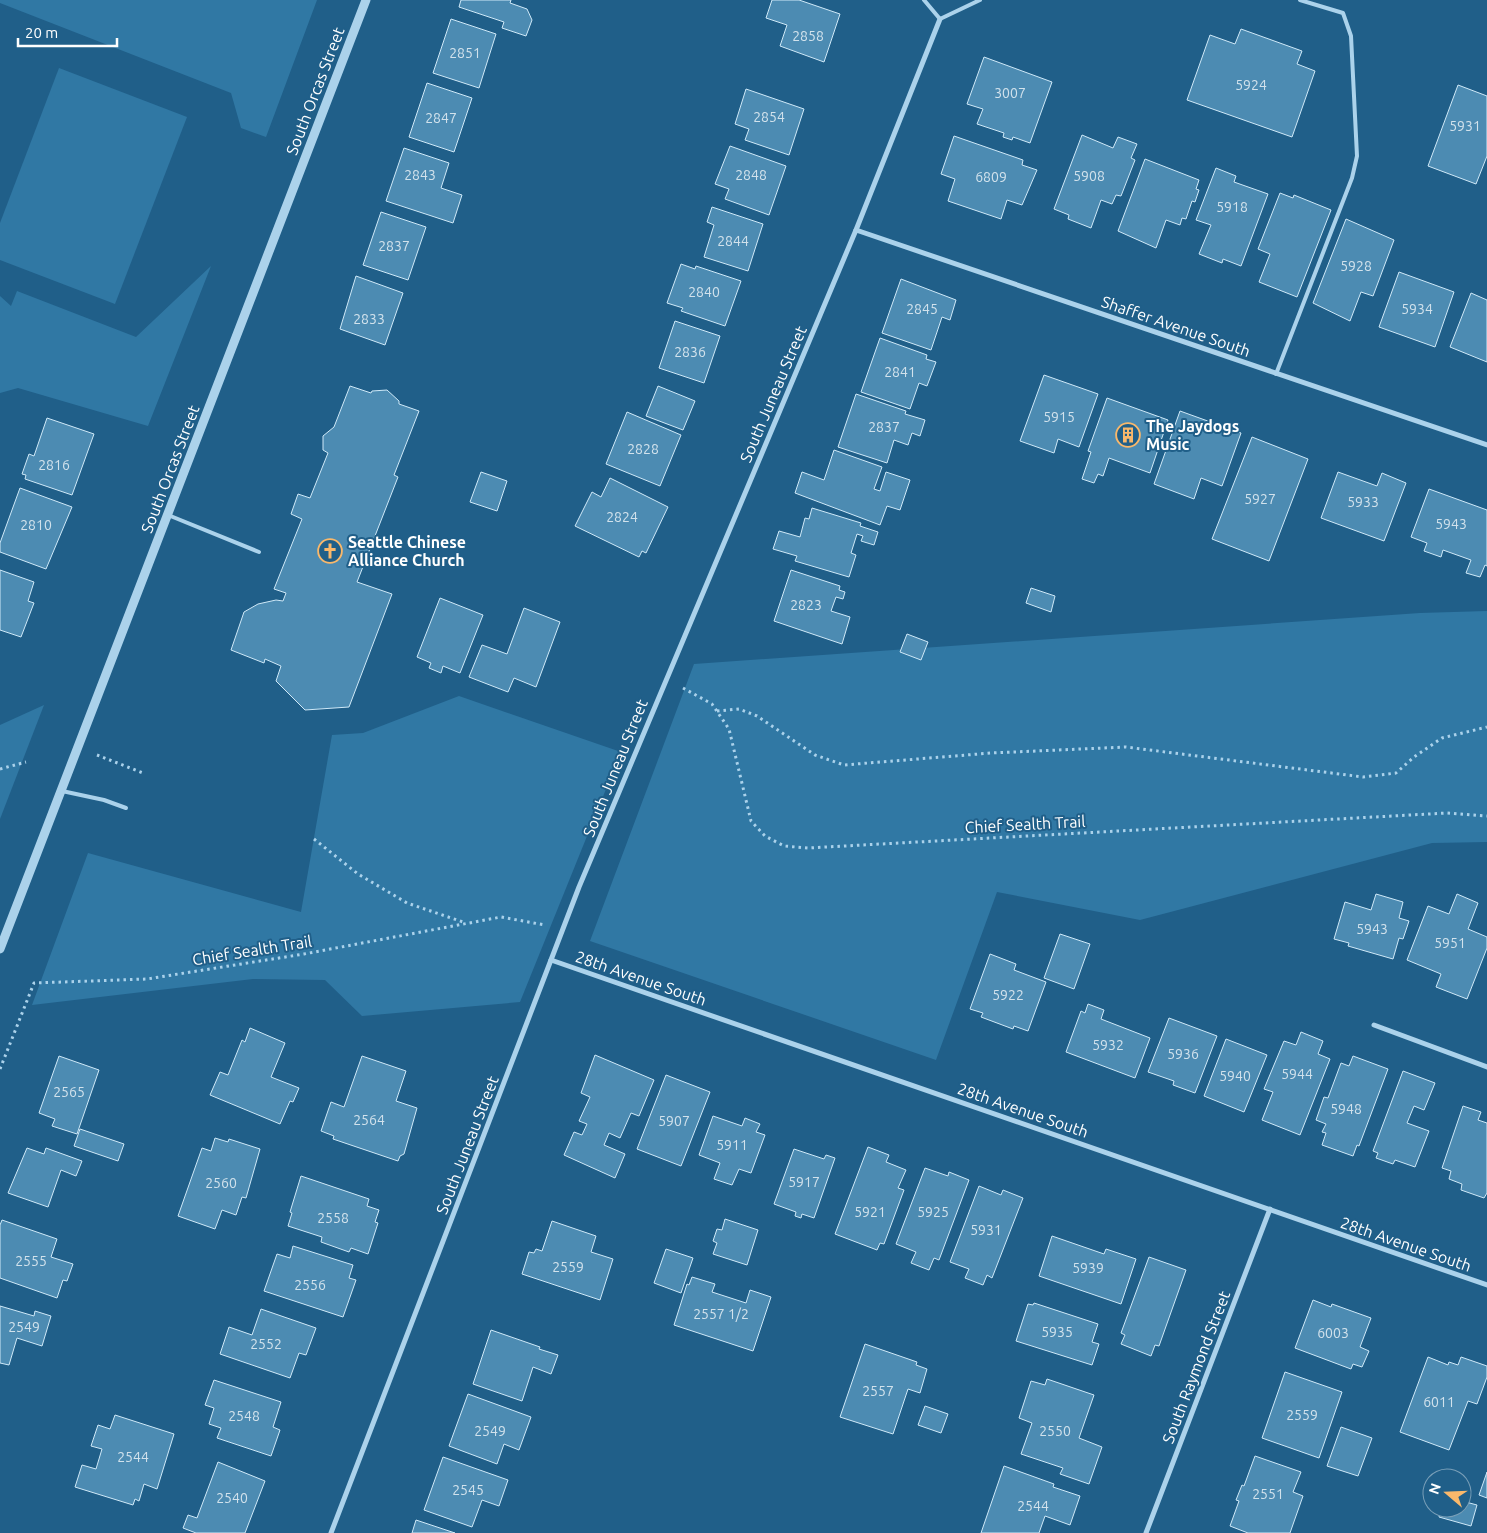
<svg xmlns="http://www.w3.org/2000/svg" width="1487" height="1533" font-family="Ubuntu,sans-serif">
  <style>
    .green { fill: #3078a4 }
    .building { fill: #4c8bb2; stroke: #cfe9f8 }
    .lines { fill: none; stroke-linecap: round; stroke-linejoin: round }
    .path { stroke: #abd2eb; stroke-width: 3; stroke-dasharray: 2.5 4; stroke-linecap: butt }
    .service { stroke: #abd2eb; stroke-width: 4 }
    .minor { stroke: #abd2eb; stroke-width: 5 }
    .tertiary { stroke: #abd2eb; stroke-width: 9 }
    .labels { text-anchor: middle; dominant-baseline: central; stroke-width: 4; stroke-linejoin: round; paint-order: stroke }
    .number-label { font-size: 14px; fill: #d2e2ec }
    .street-label { font-size: 16px; fill: #fff; stroke: #205f89 }
    .poi-label { font-size: 16px; font-weight: bold; fill: #fff; stroke: #205f89; text-anchor: start }
  </style>
  <rect width="100%" height="100%" fill="#205f89"/>
  <g class="green">
    <path d="M0 0H317L266 137 241 128 231 93 0 3Z"/>
    <path d="M59 68 187 117 115 304 0 260V223Z"/>
    <path d="M211 266 148 426 18 388 0 393V296L11 306 17 291 136 337Z"/>
    <path d="M1487 611V842L1432 843 1140 920 997 892 936 1060 590 941 694 664 1420 613Z"/>
    <path d="M459 696 621 752 520 1002 362 1016 325 980 253 979 32 1005 88 853 301 912 332 735 363 733Z"/>
    <path d="M44 705 0 819V725Z"/>
  </g>
  <g class="building">
    <path d="M461 0H511L510 3 527 9 532 20 526 36 502 28 504 22 459 7Z"/>
    <path d="M772 0H799L840 14 824 62 780 46 787 25 766 18Z"/>
    <path d="M451 19 496 34 479 88 433 73Z"/>
    <path d="M1241 29 1302 51 1297 64 1315 71 1292 137 1187 100 1210 35 1235 44Z"/>
    <path d="M984 57 1052 82 1030 143 1013 137 1012 140 1003 137 1004 133 977 124 983 109 967 104Z"/>
    <path d="M427 83 472 98 454 152 409 137Z"/>
    <path d="M1458 85 1487 96V156L1476 184 1428 166Z"/>
    <path d="M746 89 804 109 789 155 745 140 749 129 735 124Z"/>
    <path d="M1082 135 1113 148 1118 137 1137 144 1131 158 1135 160 1121 196 1116 195 1112 204 1101 200 1091 228 1068 219 1069 215 1054 209Z"/>
    <path d="M954 136 1023 160 1022 165 1037 170 1022 205 1007 200 1001 219 948 201 955 179 941 174Z"/>
    <path d="M730 146 786 166 769 215 725 199 729 189 715 184Z"/>
    <path d="M404 148 449 163 441 188 462 195 453 223 386 201Z"/>
    <path d="M1145 159 1199 180 1196 189 1199 190 1195 202 1192 201 1186 219 1182 218 1180 225 1166 220 1156 248 1118 231Z"/>
    <path d="M1216 168 1236 176 1234 182 1268 194 1241 266 1223 259 1222 263 1199 254 1211 225 1196 220Z"/>
    <path d="M1280 193 1293 198 1294 195 1331 210 1297 297 1259 282 1270 254 1258 249Z"/>
    <path d="M712 207 763 224 748 271 704 257 714 225 707 222Z"/>
    <path d="M381 212 426 227 408 280 363 265Z"/>
    <path d="M1346 219 1394 240 1373 296 1361 292 1350 321 1313 303Z"/>
    <path d="M681 264 695 269 696 266 741 281 725 326 681 311 683 308 667 303Z"/>
    <path d="M1399 272 1454 292 1435 347 1379 327Z"/>
    <path d="M356 276 403 293 385 345 340 329Z"/>
    <path d="M901 279 956 300 950 320 942 317 931 350 882 333Z"/>
    <path d="M1471 293 1487 300V362L1450 347Z"/>
    <path d="M675 321 720 336 704 383 659 368Z"/>
    <path d="M880 338 927 355 926 359 936 362 927 386 919 383 910 409 861 392Z"/>
    <path d="M1044 375 1098 394 1079 447 1058 439 1054 453 1020 441Z"/>
    <path d="M350 386 371 393 372 391 387 390 399 401V404L419 411 394 475 398 477 357 582 392 594 349 707 305 710 276 681 281 666 265 659 264 663 231 650 244 612 258 604 276 600 283 601 286 593 274 589 302 519 291 514 298 494 310 498 328 453 323 450V436L334 427Z"/>
    <path d="M658 386 695 401 683 430 646 416Z"/>
    <path d="M856 394 906 411 905 414 925 420 920 436 912 433 908 445 894 440 887 463 838 447Z"/>
    <path d="M1107 398 1168 420 1150 473 1109 458 1103 476 1098 474 1094 483 1082 479 1091 452 1088 451Z"/>
    <path d="M1180 411 1241 433 1222 486 1201 478 1194 499 1154 484Z"/>
    <path d="M627 412 681 435 660 486 606 464Z"/>
    <path d="M47 418 94 434 72 495 25 479 26 475 22 474 29 454 34 456Z"/>
    <path d="M1252 437 1308 459 1269 561 1212 539Z"/>
    <path d="M834 450 882 467 874 489 880 491 886 472 910 480 900 510 887 506 880 525 795 493 802 472 824 480Z"/>
    <path d="M481 472 507 481 497 511 470 502Z"/>
    <path d="M1338 472 1377 486 1382 473 1406 483 1384 541 1321 518Z"/>
    <path d="M610 478 668 507 646 553 642 551 639 557 575 526 592 492 601 497Z"/>
    <path d="M20 488 72 507 46 569 0 552V543Z"/>
    <path d="M1429 489 1487 510V566L1485 565 1480 577 1466 573 1471 560 1443 550 1441 557 1424 551 1427 543 1411 537Z"/>
    <path d="M812 508 861 523 860 526 878 532 874 545 861 541 863 536 857 534 851 553 856 555 849 577 795 561 797 556 773 549 779 531 800 537 805 518 809 519Z"/>
    <path d="M0 570 34 582 28 601 34 603 21 637 0 630Z"/>
    <path d="M791 570 840 586 839 590 845 592 843 599 836 597 831 611 850 617 842 644 774 621Z"/>
    <path d="M1031 588 1055 596 1051 612 1026 603Z"/>
    <path d="M440 598 483 615 460 673 443 666 441 673 429 668 431 663 417 657Z"/>
    <path d="M524 608 560 622 536 687 514 678 508 692 469 677 482 645 507 654Z"/>
    <path d="M907 634 928 642 921 660 900 652Z"/>
    <path d="M1376 894 1403 902 1399 918 1409 921 1403 939 1399 938 1393 959 1348 946 1349 943 1334 939 1345 902 1371 910Z"/>
    <path d="M1457 894 1478 903 1468 929 1487 937V948L1467 999 1436 987 1441 974 1407 960 1428 906 1449 914Z"/>
    <path d="M1060 934 1090 944 1074 989 1044 978Z"/>
    <path d="M990 954 1016 964 1014 970 1046 982 1028 1031 1014 1026 1013 1029 981 1017 983 1013 970 1009Z"/>
    <path d="M1088 1004 1104 1010 1101 1019 1150 1038 1135 1078 1066 1052 1081 1011 1085 1013Z"/>
    <path d="M1169 1018 1217 1036 1195 1093 1173 1085 1174 1081 1148 1072Z"/>
    <path d="M250 1028 285 1043 271 1077 299 1088 293 1102 290 1101 280 1124 210 1095 220 1072 228 1075 242 1040 245 1042Z"/>
    <path d="M1301 1032 1323 1041 1318 1054 1330 1059 1300 1135 1262 1120 1273 1092 1264 1089 1284 1041 1296 1045Z"/>
    <path d="M1226 1039 1267 1055 1244 1112 1204 1096Z"/>
    <path d="M595 1055 654 1080 639 1116 631 1113 620 1138 609 1133 604 1145 625 1154 615 1178 564 1155 574 1132 582 1135 587 1124 579 1121 590 1097 581 1093Z"/>
    <path d="M59 1056 99 1070 77 1134 52 1126 55 1119 39 1113Z"/>
    <path d="M362 1056 406 1071 396 1101 417 1108 404 1154 400 1156 398 1161 333 1139 334 1136 321 1131 331 1102 344 1107Z"/>
    <path d="M1353 1056 1388 1069 1359 1146 1357 1145 1353 1156 1322 1145 1326 1133 1322 1132 1326 1124 1316 1120 1324 1097 1328 1098 1341 1063 1349 1066Z"/>
    <path d="M1403 1071 1435 1083 1424 1110 1414 1106 1407 1123 1429 1131 1415 1167 1395 1160 1393 1164 1376 1158 1378 1153 1373 1151Z"/>
    <path d="M666 1075 710 1092 681 1166 637 1149Z"/>
    <path d="M1463 1106 1481 1112 1478 1120 1487 1123V1193L1484 1198 1461 1190 1462 1184 1449 1179 1451 1171 1442 1168Z"/>
    <path d="M713 1116 742 1126 745 1118 760 1124 756 1132 765 1135 751 1173 739 1169 732 1185 714 1179 720 1163 699 1155Z"/>
    <path d="M80 1129 124 1144 118 1161 74 1146Z"/>
    <path d="M215 1138 228 1142 229 1139 260 1149 246 1198 242 1197 236 1215 222 1210 215 1229 178 1216 202 1148 211 1151Z"/>
    <path d="M868 1147 889 1155 886 1162 906 1170 898 1188 904 1190 884 1244 880 1243 877 1250 835 1234Z"/>
    <path d="M27 1148 44 1154 46 1148 82 1161 76 1176 61 1170 48 1207 8 1193Z"/>
    <path d="M794 1149 824 1159 826 1155 835 1158 814 1218 802 1214 801 1218 795 1216 796 1212 774 1204Z"/>
    <path d="M925 1168 948 1176 949 1172 969 1180 939 1260 934 1258 929 1270 911 1263 916 1252 896 1244Z"/>
    <path d="M301 1176 369 1199 367 1206 379 1210 375 1222 378 1223 368 1254 351 1248 349 1252 321 1242 322 1237 288 1226 292 1213 290 1212Z"/>
    <path d="M979 1186 1001 1195 1003 1190 1023 1198 992 1278 987 1275 983 1285 965 1278 969 1269 950 1262Z"/>
    <path d="M725 1219 758 1230 747 1265 713 1254 717 1243 713 1241 717 1229 722 1230Z"/>
    <path d="M2 1220 57 1239 51 1257 73 1264 67 1281 63 1280 57 1298 0 1278V1225Z"/>
    <path d="M552 1221 596 1236 591 1252 613 1259 600 1300 522 1274 529 1252 534 1253 536 1249 542 1251Z"/>
    <path d="M1052 1236 1104 1254 1106 1249 1136 1259 1121 1304 1039 1276Z"/>
    <path d="M293 1246 353 1265 349 1278 356 1280 343 1317 264 1291 277 1254 290 1258Z"/>
    <path d="M666 1249 693 1258 681 1293 654 1283Z"/>
    <path d="M1149 1257 1186 1270 1159 1346 1155 1345 1151 1356 1121 1344 1125 1335 1121 1333Z"/>
    <path d="M692 1277 715 1284 712 1292 746 1303 750 1290 771 1297 753 1351 674 1325 687 1284 689 1285Z"/>
    <path d="M1313 1300 1331 1307 1332 1304 1371 1318 1360 1347 1369 1351 1362 1367 1353 1364 1351 1369 1295 1348Z"/>
    <path d="M1034 1303 1098 1324 1092 1342 1099 1344 1092 1365 1016 1341 1028 1304 1033 1305Z"/>
    <path d="M0 1306 34 1316 35 1311 51 1316 42 1346 17 1338 9 1365 0 1363Z"/>
    <path d="M261 1309 316 1328 306 1355 299 1353 290 1378 220 1354 229 1327 252 1335Z"/>
    <path d="M491 1330 540 1347 539 1349 558 1355 551 1374 533 1367 522 1401 473 1384Z"/>
    <path d="M865 1344 917 1362 916 1365 927 1369 920 1393 908 1389 893 1434 840 1417Z"/>
    <path d="M1428 1357 1448 1365 1449 1362 1458 1365 1461 1357 1487 1366V1377L1477 1404 1468 1401 1449 1450 1400 1432Z"/>
    <path d="M1285 1372 1342 1392 1319 1458 1262 1438Z"/>
    <path d="M1047 1379 1094 1395 1079 1438 1102 1447 1089 1484 1060 1474 1063 1468 1021 1454 1032 1423 1019 1418 1031 1381 1045 1385Z"/>
    <path d="M214 1380 281 1402 273 1427 280 1430 271 1456 217 1438 221 1428 209 1424 214 1408 205 1405Z"/>
    <path d="M468 1394 531 1417 519 1450 504 1444 497 1464 449 1446Z"/>
    <path d="M925 1406 948 1414 941 1433 918 1425Z"/>
    <path d="M115 1415 174 1434 157 1489 144 1484 139 1501 135 1499 133 1505 75 1487 82 1465 96 1469 102 1449 91 1446 98 1425 110 1429Z"/>
    <path d="M1341 1427 1372 1438 1358 1476 1327 1466Z"/>
    <path d="M1255 1456 1301 1472 1293 1492 1303 1496 1290 1533H1248L1230 1526 1239 1501 1236 1500 1242 1485 1244 1486Z"/>
    <path d="M443 1457 508 1480 499 1506 482 1500 472 1527 424 1510Z"/>
    <path d="M218 1462 265 1481 245 1533H196L183 1528 188 1515 197 1518Z"/>
    <path d="M1004 1466 1054 1484 1053 1487 1080 1496 1070 1525 1045 1516 1039 1533H981Z"/>
    <path d="M1487 1472V1498L1479 1495Z"/>
    <path d="M1462 1501 1477 1505 1471 1526 1439 1517 1441 1508H1462Z"/>
    <path d="M416 1520 455 1533H412Z"/>
  </g>
  <g class="lines">
    <g class="path">
      <path d="M683 688 712 704 729 729 751 821 765 836 784 846 808 848 1447 813 1487 816"/>
      <path d="M717 711 739 709 757 716 815 755 844 765 991 753 1126 747 1363 777 1396 773 1414 757 1442 738 1487 727"/>
      <path d="M97 755 143 773"/>
      <path d="M0 769 26 762"/>
      <path d="M314 839 358 874 407 903 466 923"/>
      <path d="M0 1069 34 983 147 979 304 954 501 917 545 925"/>
    </g>
    <g class="service">
      <path d="M924 0 940 19 980 0"/>
      <path d="M1276 374 1352 178 1357 156 1351 36 1343 13 1300 0"/>
      <path d="M168 515 259 552"/>
      <path d="M62 791 104 800 126 808"/>
    </g>
    <g class="minor">
      <path d="M856 230 1487 445"/>
      <path d="M551 960 1487 1285"/>
      <path d="M1374 1025 1487 1067"/>
      <path d="M331 1533 579 887 856 230 940 19"/>
      <path d="M1146 1533 1270 1209"/>
    </g>
    <path class="tertiary" d="M0 949 366 0"/>
  </g>
  <defs>
    <g id="building-ring" transform="scale(1.25)"><circle r="9.5" fill="#205f89" stroke="#f9b86b" stroke-width="1.5"/><path d="M-4-6H4V6H1V3H-1V6H-4ZM-2.5-4.3h1.7v1.8h-1.7ZM.8-4.3h1.7v1.8H.8ZM-2.5-1h1.7V.8h-1.7ZM.8-1h1.7V.8H.8Z" fill="#f9b86b"/></g>
    <g id="church-ring" transform="scale(1.25)"><circle r="9.5" fill="#205f89" stroke="#f9b86b" stroke-width="1.5"/><path d="M-1.2-6h2.4v3.5h3.3v2.4h-3.3V6h-2.4V-.1h-3.3v-2.4h3.3Z" fill="#f9b86b"/></g>
  </defs>
  <g fill-rule="evenodd">
    <use href="#building-ring" x="1128" y="435"/>
    <use href="#church-ring" x="330" y="551"/>
  </g>
  <g class="labels">
    <g class="number-label">
      <text x="808" y="36">2858</text>
      <text x="465" y="53">2851</text>
      <text x="1251" y="85">5924</text>
      <text x="1010" y="93">3007</text>
      <text x="769" y="117">2854</text>
      <text x="441" y="118">2847</text>
      <text x="1465" y="126">5931</text>
      <text x="420" y="175">2843</text>
      <text x="751" y="175">2848</text>
      <text x="1089" y="176">5908</text>
      <text x="991" y="177">6809</text>
      <text x="1232" y="207">5918</text>
      <text x="733" y="241">2844</text>
      <text x="394" y="246">2837</text>
      <text x="1356" y="266">5928</text>
      <text x="704" y="292">2840</text>
      <text x="922" y="309">2845</text>
      <text x="1417" y="309">5934</text>
      <text x="369" y="319">2833</text>
      <text x="690" y="352">2836</text>
      <text x="900" y="372">2841</text>
      <text x="1059" y="417">5915</text>
      <text x="884" y="427">2837</text>
      <text x="643" y="449">2828</text>
      <text x="54" y="465">2816</text>
      <text x="1260" y="499">5927</text>
      <text x="1363" y="502">5933</text>
      <text x="622" y="517">2824</text>
      <text x="1451" y="524">5943</text>
      <text x="36" y="525">2810</text>
      <text x="806" y="605">2823</text>
      <text x="1372" y="929">5943</text>
      <text x="1450" y="943">5951</text>
      <text x="1008" y="995">5922</text>
      <text x="1108" y="1045">5932</text>
      <text x="1183" y="1054">5936</text>
      <text x="1297" y="1074">5944</text>
      <text x="1235" y="1076">5940</text>
      <text x="69" y="1092">2565</text>
      <text x="1346" y="1109">5948</text>
      <text x="369" y="1120">2564</text>
      <text x="674" y="1121">5907</text>
      <text x="732" y="1145">5911</text>
      <text x="804" y="1182">5917</text>
      <text x="221" y="1183">2560</text>
      <text x="870" y="1212">5921</text>
      <text x="933" y="1212">5925</text>
      <text x="333" y="1218">2558</text>
      <text x="986" y="1230">5931</text>
      <text x="31" y="1261">2555</text>
      <text x="568" y="1267">2559</text>
      <text x="1088" y="1268">5939</text>
      <text x="310" y="1285">2556</text>
      <text x="721" y="1314">2557 1/2</text>
      <text x="24" y="1327">2549</text>
      <text x="1057" y="1332">5935</text>
      <text x="1333" y="1333">6003</text>
      <text x="266" y="1344">2552</text>
      <text x="878" y="1391">2557</text>
      <text x="1439" y="1402">6011</text>
      <text x="1302" y="1415">2559</text>
      <text x="244" y="1416">2548</text>
      <text x="490" y="1431">2549</text>
      <text x="1055" y="1431">2550</text>
      <text x="133" y="1457">2544</text>
      <text x="468" y="1490">2545</text>
      <text x="1268" y="1494">2551</text>
      <text x="232" y="1498">2540</text>
      <text x="1033" y="1506">2544</text>
    </g>
    <g class="street-label">
      <text transform="translate(315 91) rotate(-69)">South Orcas Street</text>
      <text transform="translate(1176 326) rotate(19)">Shaffer Avenue South</text>
      <text transform="translate(773 394) rotate(-67)">South Juneau Street</text>
      <text transform="translate(170 469) rotate(-69)">South Orcas Street</text>
      <text transform="translate(615 768) rotate(-68)">South Juneau Street</text>
      <text transform="translate(1025 824) rotate(-3)">Chief Sealth Trail</text>
      <text transform="translate(252 950) rotate(-9)">Chief Sealth Trail</text>
      <text transform="translate(641 978) rotate(19)">28th Avenue South</text>
      <text transform="translate(1023 1110) rotate(19)">28th Avenue South</text>
      <text transform="translate(467 1145) rotate(-69)">South Juneau Street</text>
      <text transform="translate(1406 1244) rotate(19)">28th Avenue South</text>
      <text transform="translate(1196 1367) rotate(-69)">South Raymond Street</text>
    </g>
    <g class="poi-label">
      <text x="1146" y="426">The Jaydogs<tspan x="1146" dy="18">Music</tspan></text>
      <text x="348" y="542">Seattle Chinese<tspan x="348" dy="18">Alliance Church</tspan></text>
    </g>
  </g>
  <g transform="translate(1447 1493) rotate(289)"><circle r="24" fill="#205f89" stroke="#799fb8"/>
  <path d="M0-4L9 19L0 12L-9 19Z" fill="#f9b86b"/>
  <text y="-8" font-size="14" font-weight="bold" text-anchor="middle" fill="#ffffff">N</text>
  </g>
  <path d="M18 38v8h99v-8" fill="none" stroke="#ffffff" stroke-width="2.5"/>
  <text x="25" y="38" font-size="15" fill="#ffffff" stroke="#205f89" stroke-width="4" paint-order="stroke">20 m</text>
</svg>
